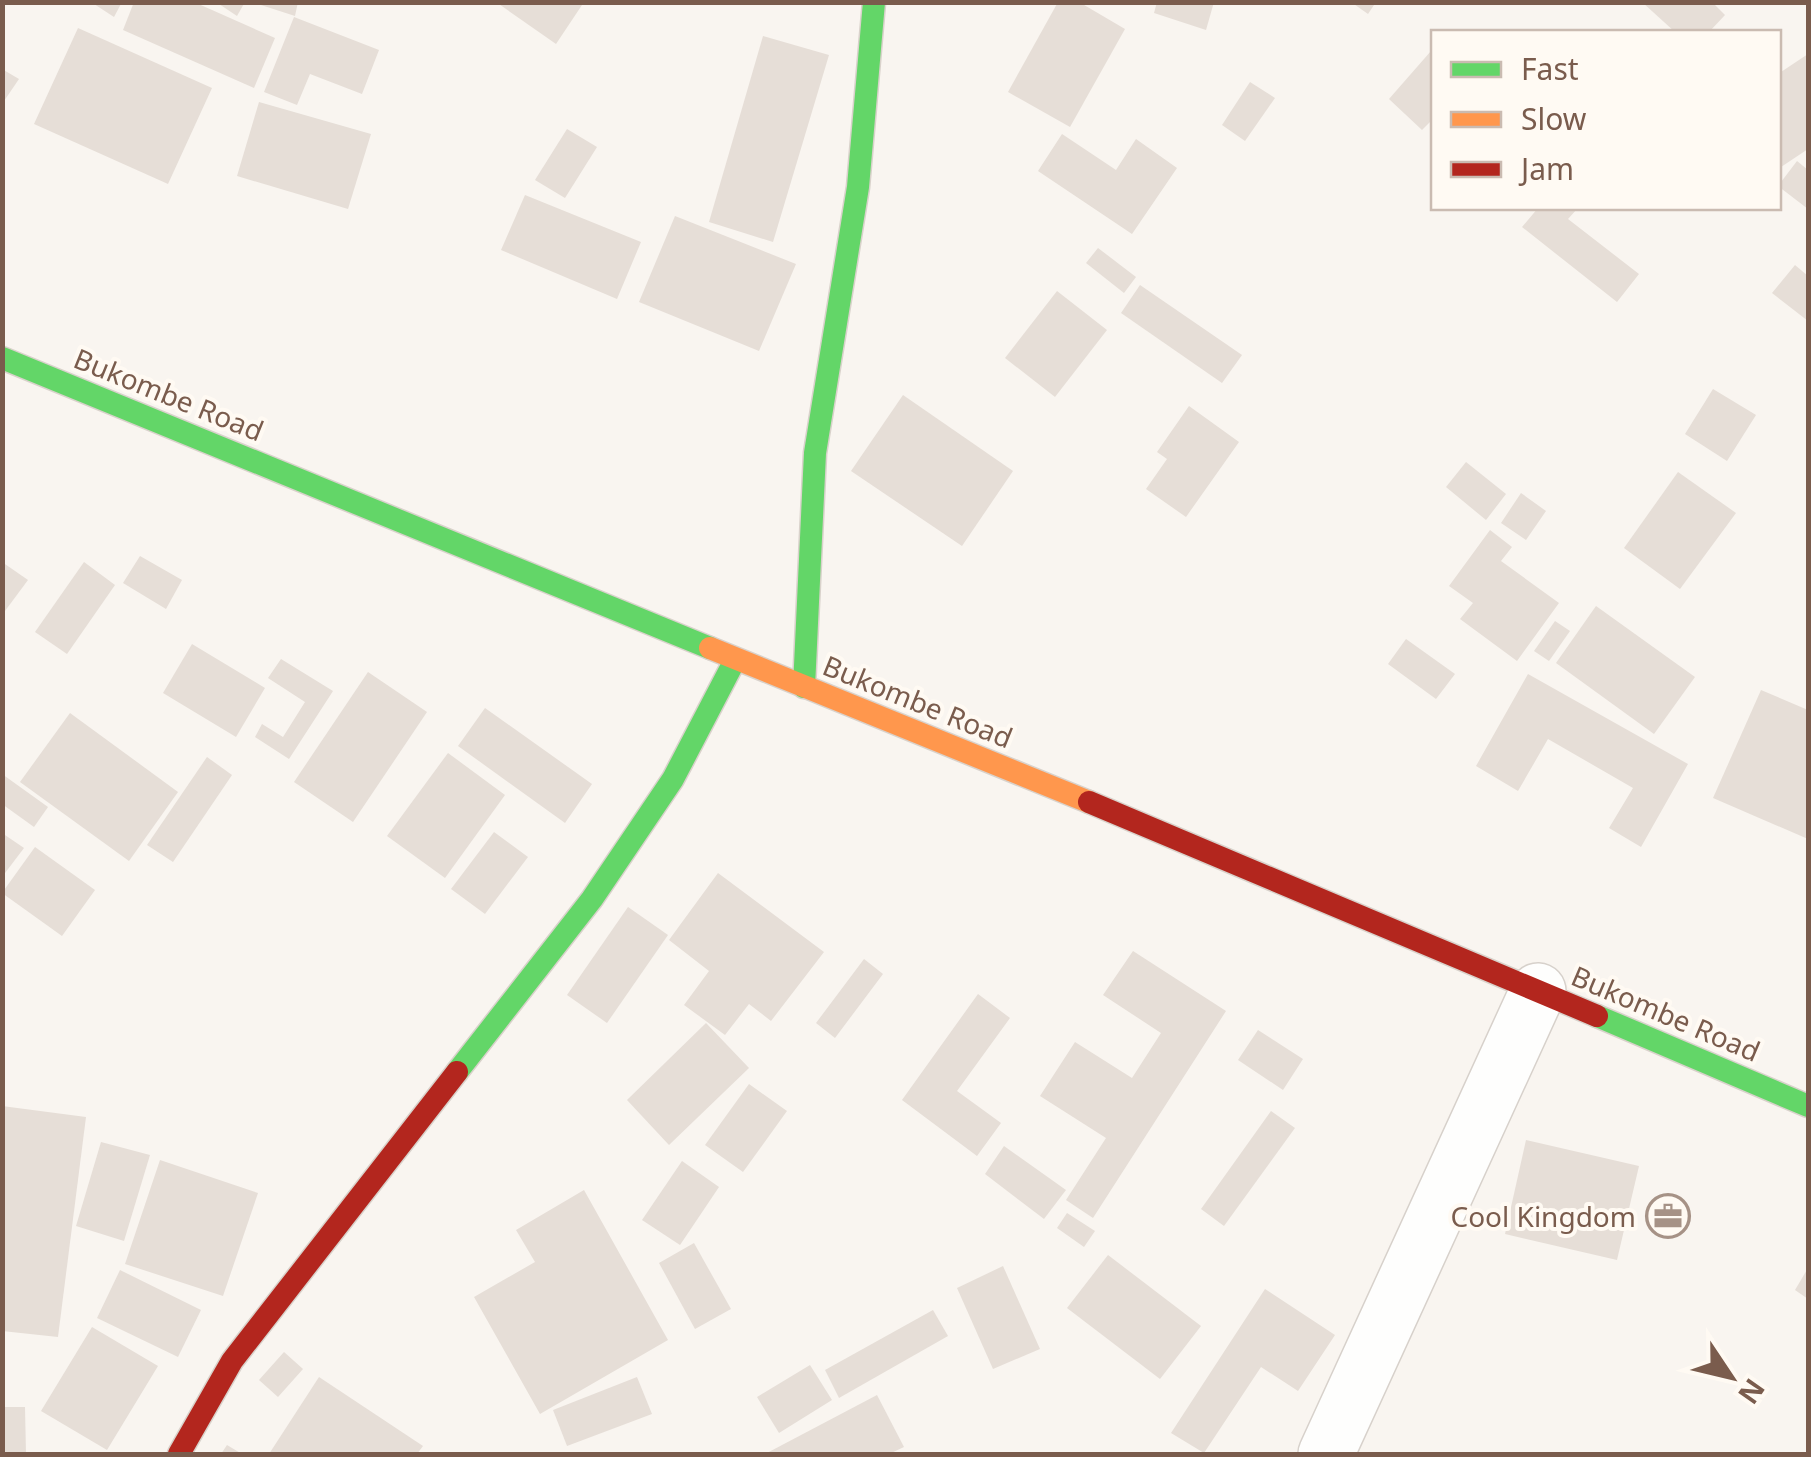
<svg xmlns="http://www.w3.org/2000/svg" width="1811" height="1457" font-family="'Noto Sans',sans-serif">
  <style>
    .building { fill: #e6ded7 }
    .lines { fill: none; stroke-linecap: round; stroke-linejoin: round }
    .street-casing { stroke: #d7d1cb; stroke-width: 58 }
    .fast-casing { stroke: #d9d2cb; stroke-width: 25 }
    .slow-casing { stroke: #d9d2cb; stroke-width: 25 }
    .jam-casing { stroke: #d9d2cb; stroke-width: 25 }
    .street { stroke: #fefefd; stroke-width: 55 }
    .fast { stroke: #63d668; stroke-width: 22 }
    .slow { stroke: #ff974d; stroke-width: 22 }
    .jam { stroke: #b3261e; stroke-width: 22 }
    .labels { text-anchor: middle; dominant-baseline: central; stroke-width: 8; stroke-linejoin: round; paint-order: stroke }
    .street-label { font-size: 28px; fill: #7a5c4d; stroke: #fffaf3 }
    .poi-label { font-size: 28px; fill: #7a5c4d; stroke: #fffaf3; text-anchor: end }
  </style>
  <rect width="100%" height="100%" fill="#f9f5f0"/>
  <g class="building">
    <path d="M91 2H122L114 17Z"/>
    <path d="M134 2H194L275 38 254 88 123 30Z"/>
    <path d="M216 2H245L237 16Z"/>
    <path d="M252 2H298L295 16Z"/>
    <path d="M496 2H584L556 44Z"/>
    <path d="M1058 2H1079L1125 29 1070 127 1008 92Z"/>
    <path d="M1157 2H1214L1206 30 1154 13Z"/>
    <path d="M1351 2H1376L1368 14Z"/>
    <path d="M1642 2H1712L1725 15 1709 32H1675Z"/>
    <path d="M294 17 379 50 362 94 310 74 297 105 264 92Z"/>
    <path d="M78 28 212 88 168 184 34 124Z"/>
    <path d="M763 36 829 55 773 242 709 222Z"/>
    <path d="M1431 51 1434 118 1422 130 1389 99Z"/>
    <path d="M1808 54V149L1778 169V74Z"/>
    <path d="M2 69 19 79 2 104Z"/>
    <path d="M1250 82 1275 98 1245 141 1222 125Z"/>
    <path d="M259 102 371 134 348 209 237 176Z"/>
    <path d="M567 129 597 147 565 198 535 180Z"/>
    <path d="M1062 134 1116 170 1136 139 1177 168 1132 234 1038 171Z"/>
    <path d="M1797 161 1808 170V209L1778 186Z"/>
    <path d="M525 195 641 242 617 299 501 250Z"/>
    <path d="M1538 208H1578L1568 219 1639 274 1617 302 1522 227Z"/>
    <path d="M675 216 796 264 759 351 639 302Z"/>
    <path d="M1098 248 1136 277 1124 293 1086 263Z"/>
    <path d="M1795 265 1808 276V321L1772 293Z"/>
    <path d="M1140 285 1242 355 1222 383 1121 313Z"/>
    <path d="M1057 291 1107 330 1055 397 1005 358Z"/>
    <path d="M1713 389 1756 415 1727 461 1685 434Z"/>
    <path d="M903 395 1013 471 962 546 851 471Z"/>
    <path d="M1189 406 1239 442 1186 517 1146 489 1167 459 1157 452Z"/>
    <path d="M1466 462 1506 494 1486 520 1446 487Z"/>
    <path d="M1678 472 1736 513 1680 589 1624 548Z"/>
    <path d="M1521 493 1546 511 1526 540 1501 523Z"/>
    <path d="M1490 530 1512 547 1501 561 1559 603 1517 661 1460 619 1473 603 1449 586Z"/>
    <path d="M140 556 182 580 166 609 123 583Z"/>
    <path d="M2 562 28 580 2 615Z"/>
    <path d="M84 562 115 585 67 654 35 632Z"/>
    <path d="M1596 606 1695 677 1654 734 1556 663Z"/>
    <path d="M1555 621 1570 631 1549 661 1534 651Z"/>
    <path d="M1406 639 1455 674 1436 699 1388 664Z"/>
    <path d="M192 644 265 688 236 737 163 693Z"/>
    <path d="M281 659 333 691 289 759 255 737 262 724 283 737 305 702 268 678Z"/>
    <path d="M368 672 427 712 353 822 294 782Z"/>
    <path d="M1528 674 1688 764 1641 847 1609 828 1633 788 1548 739 1518 791 1476 766Z"/>
    <path d="M1761 690 1808 710V839L1713 798Z"/>
    <path d="M485 708 592 784 565 823 458 746Z"/>
    <path d="M70 713 178 792 129 861 20 782Z"/>
    <path d="M448 753 505 795 445 878 387 836Z"/>
    <path d="M207 757 232 775 173 862 147 845Z"/>
    <path d="M2 774 48 807 34 827 2 804Z"/>
    <path d="M494 832 528 857 485 914 451 889Z"/>
    <path d="M2 833 24 848 2 877Z"/>
    <path d="M35 847 95 890 62 936 2 893Z"/>
    <path d="M718 873 824 952 771 1021 749 1004 725 1035 684 1005 709 971 669 940Z"/>
    <path d="M628 907 668 935 607 1023 567 995Z"/>
    <path d="M1133 951 1226 1011 1093 1218 1066 1200 1106 1138 1040 1096 1075 1042 1132 1078 1161 1033 1103 995Z"/>
    <path d="M864 959 883 974 835 1038 816 1023Z"/>
    <path d="M978 994 1010 1018 957 1091 1001 1123 977 1156 902 1100Z"/>
    <path d="M706 1023 749 1068 669 1145 627 1100Z"/>
    <path d="M1258 1030 1303 1059 1283 1090 1238 1060Z"/>
    <path d="M749 1084 787 1111 743 1172 705 1145Z"/>
    <path d="M2 1106 86 1117 58 1337 2 1331Z"/>
    <path d="M1271 1111 1295 1128 1224 1226 1201 1209Z"/>
    <path d="M1526 1140 1639 1166 1617 1260 1505 1234Z"/>
    <path d="M101 1142 150 1155 124 1241 76 1226Z"/>
    <path d="M1004 1146 1066 1190 1044 1219 985 1174Z"/>
    <path d="M160 1160 258 1193 223 1296 125 1264Z"/>
    <path d="M682 1161 719 1187 680 1245 642 1220Z"/>
    <path d="M584 1190 668 1340 540 1414 474 1297 535 1262 516 1230Z"/>
    <path d="M1067 1213 1095 1231 1084 1247 1057 1228Z"/>
    <path d="M694 1243 731 1309 695 1329 659 1263Z"/>
    <path d="M1108 1255 1201 1326 1160 1379 1067 1308Z"/>
    <path d="M1003 1266 1040 1349 993 1369 957 1288Z"/>
    <path d="M1808 1268V1299L1795 1290Z"/>
    <path d="M120 1270 201 1310 178 1357 97 1318Z"/>
    <path d="M1265 1289 1335 1335 1298 1391 1261 1367 1204 1453 1171 1433Z"/>
    <path d="M933 1310 948 1336 839 1398 825 1370Z"/>
    <path d="M92 1327 158 1366 107 1450 41 1411Z"/>
    <path d="M284 1352 303 1369 278 1397 259 1380Z"/>
    <path d="M810 1365 832 1400 779 1433 757 1397Z"/>
    <path d="M319 1377 423 1446 417 1454H269Z"/>
    <path d="M637 1377 652 1414 567 1446 553 1410Z"/>
    <path d="M877 1395 904 1447 889 1454H765Z"/>
    <path d="M2 1407H25L26 1454H2Z"/>
    <path d="M227 1445 242 1454H221Z"/>
  </g>
  <g class="lines">
    <g class="street-casing">
      <path id="street" d="M1326 1454 1538 991"/>
    </g>
    <g class="fast-casing">
      <g id="fast">
        <path d="M2 358 710 648"/>
        <path d="M804 687 815 453 858 187 874 2"/>
        <path d="M1597 1016 1808 1106"/>
        <path d="M457 1072 592 899 673 779 735 660"/>
      </g>
    </g>
    <g class="slow-casing">
      <path id="slow" d="M710 648 1089 802"/>
    </g>
    <g class="jam-casing">
      <g id="jam">
        <path d="M1089 802 1597 1016"/>
        <path d="M179 1454 232 1361 457 1072"/>
      </g>
    </g>
    <use href="#street" class="street"/>
    <use href="#fast" class="fast"/>
    <use href="#slow" class="slow"/>
    <use href="#jam" class="jam"/>
  </g>
  <defs>
    <g id="office-ring" transform="scale(2.25)"><circle r="9.5" fill="#fffaf3" stroke="#a69286" stroke-width="1.5"/><path d="M-6-3h4V-5.5h4V-3h4V5H-6ZM-1-4.5V-3h2v-1.5ZM-6 0V1H6V0Z" fill="#a69286"/></g>
  </defs>
  <g fill-rule="evenodd">
    <use href="#office-ring" x="1668" y="1216"/>
  </g>
  <g class="labels">
    <g class="street-label">
      <text transform="translate(169 394) rotate(22)">Bukombe Road</text>
      <text transform="translate(918 701) rotate(22)">Bukombe Road</text>
      <text transform="translate(1666 1013) rotate(23)">Bukombe Road</text>
    </g>
    <g class="poi-label">
      <text x="1636" y="1216">Cool Kingdom</text>
    </g>
  </g>
  <rect width="1811" height="1457" fill="none" stroke="#7a5c4d" stroke-width="10"/>
  <rect x="1431" y="30" width="350" height="180" fill="#fffaf3" stroke="#cabbb1" stroke-width="2.5"/>
  <rect x="1451" y="62" width="50" height="15" fill="#63d668" stroke="#cabbb1" stroke-width="2.5"/>
  <text x="1521" y="80" font-size="30" fill="#7a5c4d">Fast</text>
  <rect x="1451" y="112" width="50" height="15" fill="#ff974d" stroke="#cabbb1" stroke-width="2.5"/>
  <text x="1521" y="130" font-size="30" fill="#7a5c4d">Slow</text>
  <rect x="1451" y="162" width="50" height="15" fill="#b3261e" stroke="#cabbb1" stroke-width="2.5"/>
  <text x="1521" y="180" font-size="30" fill="#7a5c4d">Jam</text>
  <g transform="translate(1731 1377) rotate(125)" stroke="#fffaf3" stroke-width="8" paint-order="stroke">
  <path d="M0-8L18 38L0 25L-18 38Z" fill="#7a5c4d"/>
  <text y="-15" font-size="28" font-weight="bold" text-anchor="middle" fill="#7a5c4d">N</text>
  </g>
</svg>
